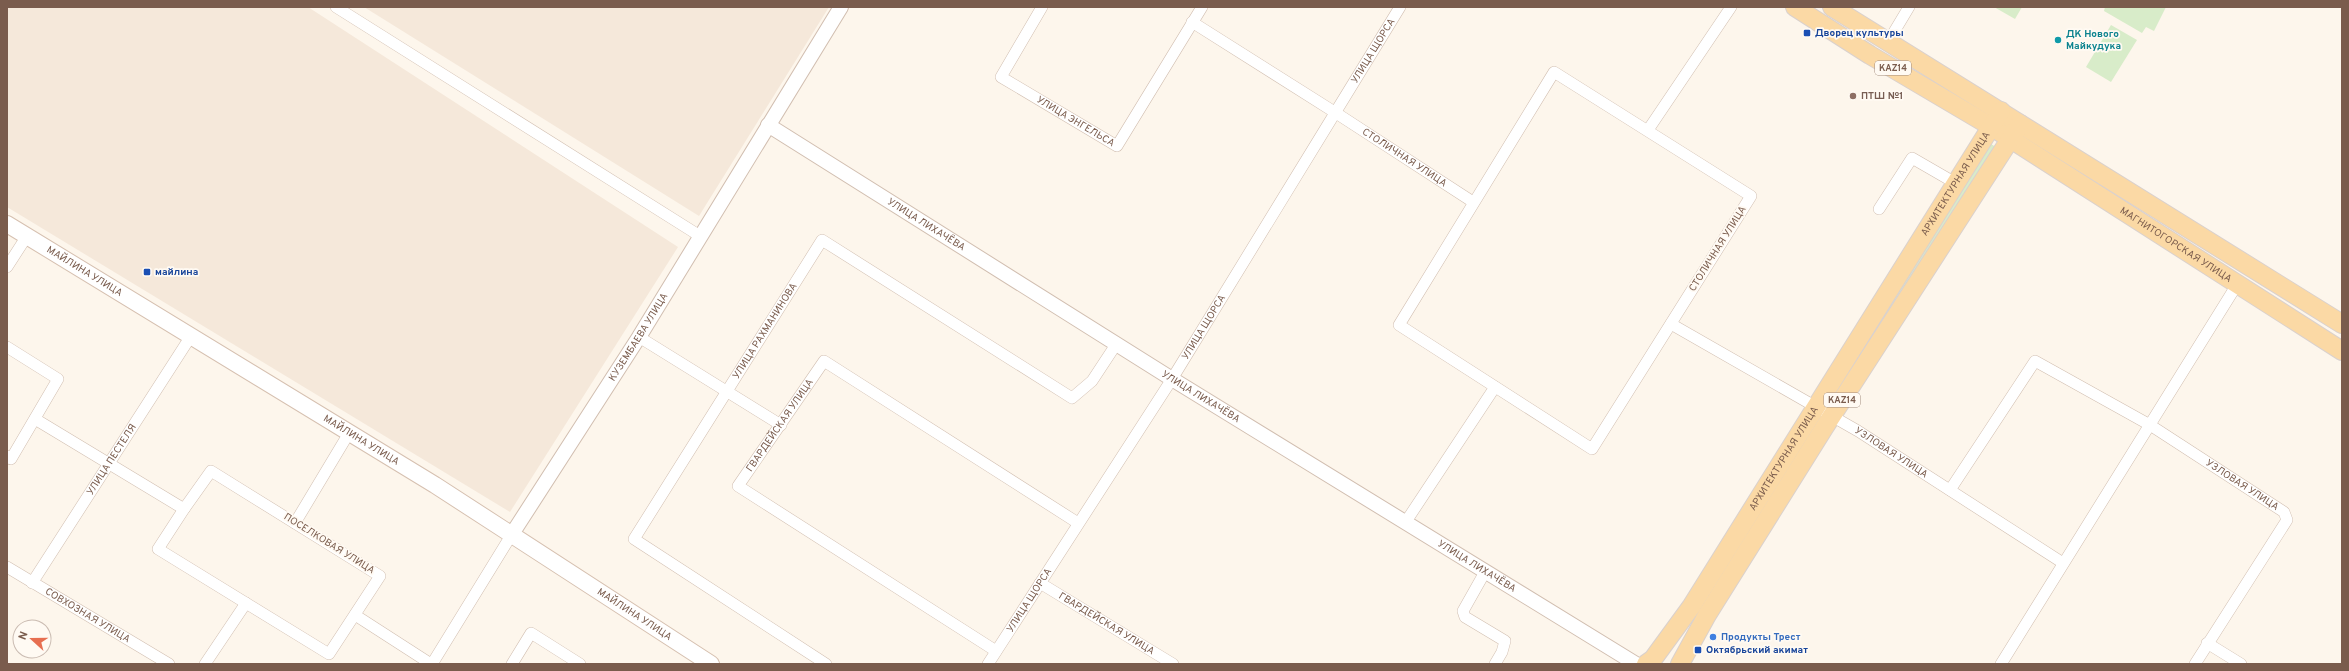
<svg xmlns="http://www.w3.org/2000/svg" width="2349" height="671" font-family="Overpass,sans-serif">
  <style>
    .residential { fill: #f5e8da }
    .green { fill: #d8ecc9 }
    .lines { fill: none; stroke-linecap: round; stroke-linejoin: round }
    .minor-casing { stroke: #d1beb0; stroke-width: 12 }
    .tertiary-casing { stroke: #d1beb0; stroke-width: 16 }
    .secondary-casing { stroke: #d6c0b0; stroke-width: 18 }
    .primary-casing { stroke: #dad1cd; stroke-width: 20 }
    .minor { stroke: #fff; stroke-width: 11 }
    .tertiary { stroke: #fff; stroke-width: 14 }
    .secondary { stroke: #fff; stroke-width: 16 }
    .primary { stroke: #fbd9a5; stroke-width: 18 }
    .transit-dot { fill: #1a4fb4; stroke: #fffaf3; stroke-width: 1.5 }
    .culture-dot { fill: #0f9aa8; stroke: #fffaf3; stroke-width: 1.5 }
    .education-dot { fill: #8d6e63; stroke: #fffaf3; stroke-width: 1.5 }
    .shop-dot { fill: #3f7fe0; stroke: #fffaf3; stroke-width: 1.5 }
    .labels { text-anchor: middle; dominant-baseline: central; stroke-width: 3.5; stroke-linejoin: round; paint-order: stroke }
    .shield { fill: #fffaf3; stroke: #a28b7f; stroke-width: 1 }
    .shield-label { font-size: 9px; font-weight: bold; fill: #7a5c4d }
    .transit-label { font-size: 10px; font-weight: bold; fill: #164399; stroke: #fffaf3; text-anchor: start }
    .culture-label { font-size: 10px; font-weight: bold; fill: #0d838f; stroke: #fffaf3; text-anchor: start }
    .street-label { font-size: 10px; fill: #7a5c4d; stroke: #fffaf3 }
    .education-label { font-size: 10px; font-weight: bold; fill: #785e54; stroke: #fffaf3; text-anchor: start }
    .shop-label { font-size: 10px; font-weight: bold; fill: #366cbe; stroke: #fffaf3; text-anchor: start }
  </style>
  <rect width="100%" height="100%" fill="#fdf6ec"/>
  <g class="residential">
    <path d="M7 7H308L678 247 510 512 7 207Z"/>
    <path d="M364 7H829L699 216Z"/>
  </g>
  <g class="green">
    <path d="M1994 7H2022L2015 19Z"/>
    <path d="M2105 7H2166L2154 31 2146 27 2142 33 2104 11Z"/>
    <path d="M2111 25 2137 40 2111 82 2086 67Z"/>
    <path d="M1988 142 1999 149 1826 423 1815 416Z"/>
  </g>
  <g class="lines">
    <g class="minor-casing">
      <g id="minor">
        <path d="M336 7 700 236"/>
        <path id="s1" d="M1042 7 1001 77 1117 146 1202 7"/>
        <path id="s2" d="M1192 22 1336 113 1473 202"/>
        <path d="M1888 42 1909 7"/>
        <path d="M1554 72 1751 196 1592 449 1399 325Z"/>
        <path d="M1648 130 1731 7"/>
        <path d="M1879 209 1912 158 1957 184"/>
        <path d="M7 267 27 236"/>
        <path id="s3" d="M1671 324 1858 431 2063 563"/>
        <path d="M639 337 781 425"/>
        <path d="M7 347 58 379 11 459 7 456"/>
        <path d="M35 419 184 509"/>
        <path d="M211 471 380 576 329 654 158 549 184 509Z"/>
        <path id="s4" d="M1950 490 2035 361 2150 425 2284 512 2287 520 2195 664"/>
        <path d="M295 523 349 433"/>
        <path d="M1405 523 1495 387"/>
        <path id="s5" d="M7 567 169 664"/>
        <path d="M1485 572 1463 611 1465 617 1505 641 1502 652 1495 664"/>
        <path id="s6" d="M32 583 191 336"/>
        <path id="s7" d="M1040 583 1173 664"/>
        <path d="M355 615 431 664"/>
        <path d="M2207 643 2241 664"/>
        <path id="s8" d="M996 651 738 486 824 361 1078 523"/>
        <path d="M205 664 246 603"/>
        <path d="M432 664 512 534"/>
        <path d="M512 664 531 633 580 664"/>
        <path id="s9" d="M826 664 634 539 822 240 1072 398 1092 381 1117 343"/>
        <path id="s10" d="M988 664 1172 379 1400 7"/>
        <path d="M2001 664 2238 283"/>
      </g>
    </g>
    <g class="tertiary-casing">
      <g id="tertiary">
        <path id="s11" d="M768 125 1172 379 1636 664"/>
        <path id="s12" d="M512 534 639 337 841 7"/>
      </g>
    </g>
    <g class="secondary-casing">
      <g id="secondary">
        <path id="s13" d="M7 224 435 485 711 664"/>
      </g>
    </g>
    <g class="primary-casing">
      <g id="primary">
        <path id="s14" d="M1795 7 1870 55 1992 127 2342 351"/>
        <path d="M1832 7 2342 324"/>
        <path id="s15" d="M1646 664 1653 659 1691 607 2001 111"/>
        <path d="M1680 664 1707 615 1824 428 2020 124"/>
      </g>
    </g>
    <use href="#minor" class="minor"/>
    <use href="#tertiary" class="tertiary"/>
    <use href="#secondary" class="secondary"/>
    <use href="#primary" class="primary"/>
  </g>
  <g class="transit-dot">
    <rect x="1803" y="29" width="8" height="8" rx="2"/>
    <rect x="143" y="268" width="8" height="8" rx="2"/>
    <rect x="1694" y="646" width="8" height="8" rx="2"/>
  </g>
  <circle class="culture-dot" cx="2058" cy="40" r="4"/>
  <circle class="education-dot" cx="1853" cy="96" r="4"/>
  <circle class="shop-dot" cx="1713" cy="637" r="4"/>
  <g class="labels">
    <g class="shield">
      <rect x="1875" y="61" width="36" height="14" rx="3"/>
      <rect x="1824" y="393" width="36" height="14" rx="3"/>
    </g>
    <g class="shield-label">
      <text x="1893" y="68">KAZ14</text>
      <text x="1842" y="400">KAZ14</text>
    </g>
    <g class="transit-label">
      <text x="1815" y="33">Дворец культуры</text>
      <text x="155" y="272">майлина</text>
      <text x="1706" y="650">Октябрьский акимат</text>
    </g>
    <g class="culture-label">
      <text x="2066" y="34">ДК Нового<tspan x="2066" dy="12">Майкудука</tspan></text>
    </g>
    <g class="street-label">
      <text stroke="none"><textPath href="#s10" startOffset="724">УЛИЦА ЩОРСА</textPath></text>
      <text stroke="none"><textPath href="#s1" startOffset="168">УЛИЦА ЭНГЕЛЬСА</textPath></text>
      <text stroke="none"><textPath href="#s2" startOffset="252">СТОЛИЧНАЯ УЛИЦА</textPath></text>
      <text stroke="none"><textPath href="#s15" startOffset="572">АРХИТЕКТУРНАЯ УЛИЦА</textPath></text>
      <text stroke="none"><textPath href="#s11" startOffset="187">УЛИЦА ЛИХАЧЁВА</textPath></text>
      <text stroke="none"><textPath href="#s14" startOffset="449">МАГНИТОГОРСКАЯ УЛИЦА</textPath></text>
      <text transform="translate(1718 249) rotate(-58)">СТОЛИЧНАЯ УЛИЦА</text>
      <text stroke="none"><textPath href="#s13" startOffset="91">МАЙЛИНА УЛИЦА</textPath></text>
      <text stroke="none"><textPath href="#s10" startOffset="400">УЛИЦА ЩОРСА</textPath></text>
      <text stroke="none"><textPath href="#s9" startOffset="475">УЛИЦА РАХМАНИНОВА</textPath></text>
      <text stroke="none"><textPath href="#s12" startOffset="234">КУЗЕМБАЕВА УЛИЦА</textPath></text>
      <text stroke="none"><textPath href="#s11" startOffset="511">УЛИЦА ЛИХАЧЁВА</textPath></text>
      <text stroke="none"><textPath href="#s8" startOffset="380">ГВАРДЕЙСКАЯ УЛИЦА</textPath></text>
      <text stroke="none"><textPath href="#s13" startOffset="415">МАЙЛИНА УЛИЦА</textPath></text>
      <text stroke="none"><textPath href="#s3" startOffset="255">УЗЛОВАЯ УЛИЦА</textPath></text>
      <text stroke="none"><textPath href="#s6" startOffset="147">УЛИЦА ПЕСТЕЛЯ</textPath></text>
      <text stroke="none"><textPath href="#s15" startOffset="248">АРХИТЕКТУРНАЯ УЛИЦА</textPath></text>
      <text stroke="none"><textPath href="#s4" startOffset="396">УЗЛОВАЯ УЛИЦА</textPath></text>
      <text transform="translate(329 544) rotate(32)">ПОСЕЛКОВАЯ УЛИЦА</text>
      <text stroke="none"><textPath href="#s11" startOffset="835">УЛИЦА ЛИХАЧЁВА</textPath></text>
      <text stroke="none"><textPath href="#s10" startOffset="76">УЛИЦА ЩОРСА</textPath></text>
      <text stroke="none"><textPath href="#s13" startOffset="739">МАЙЛИНА УЛИЦА</textPath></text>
      <text stroke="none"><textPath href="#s5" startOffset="94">СОВХОЗНАЯ УЛИЦА</textPath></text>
      <text stroke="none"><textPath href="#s7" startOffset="78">ГВАРДЕЙСКАЯ УЛИЦА</textPath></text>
    </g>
    <g class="education-label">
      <text x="1861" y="96">ПТШ №1</text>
    </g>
    <g class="shop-label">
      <text x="1721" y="637">Продукты Трест</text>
    </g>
  </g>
  <rect width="2349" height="671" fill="none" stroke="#7a5c4d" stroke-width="16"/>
  <g transform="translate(32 639) rotate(291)"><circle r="19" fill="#fffaf3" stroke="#cabbb1"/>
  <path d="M0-3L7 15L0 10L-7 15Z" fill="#e76f51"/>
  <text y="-6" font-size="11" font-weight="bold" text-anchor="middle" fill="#7a5c4d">N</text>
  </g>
</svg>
